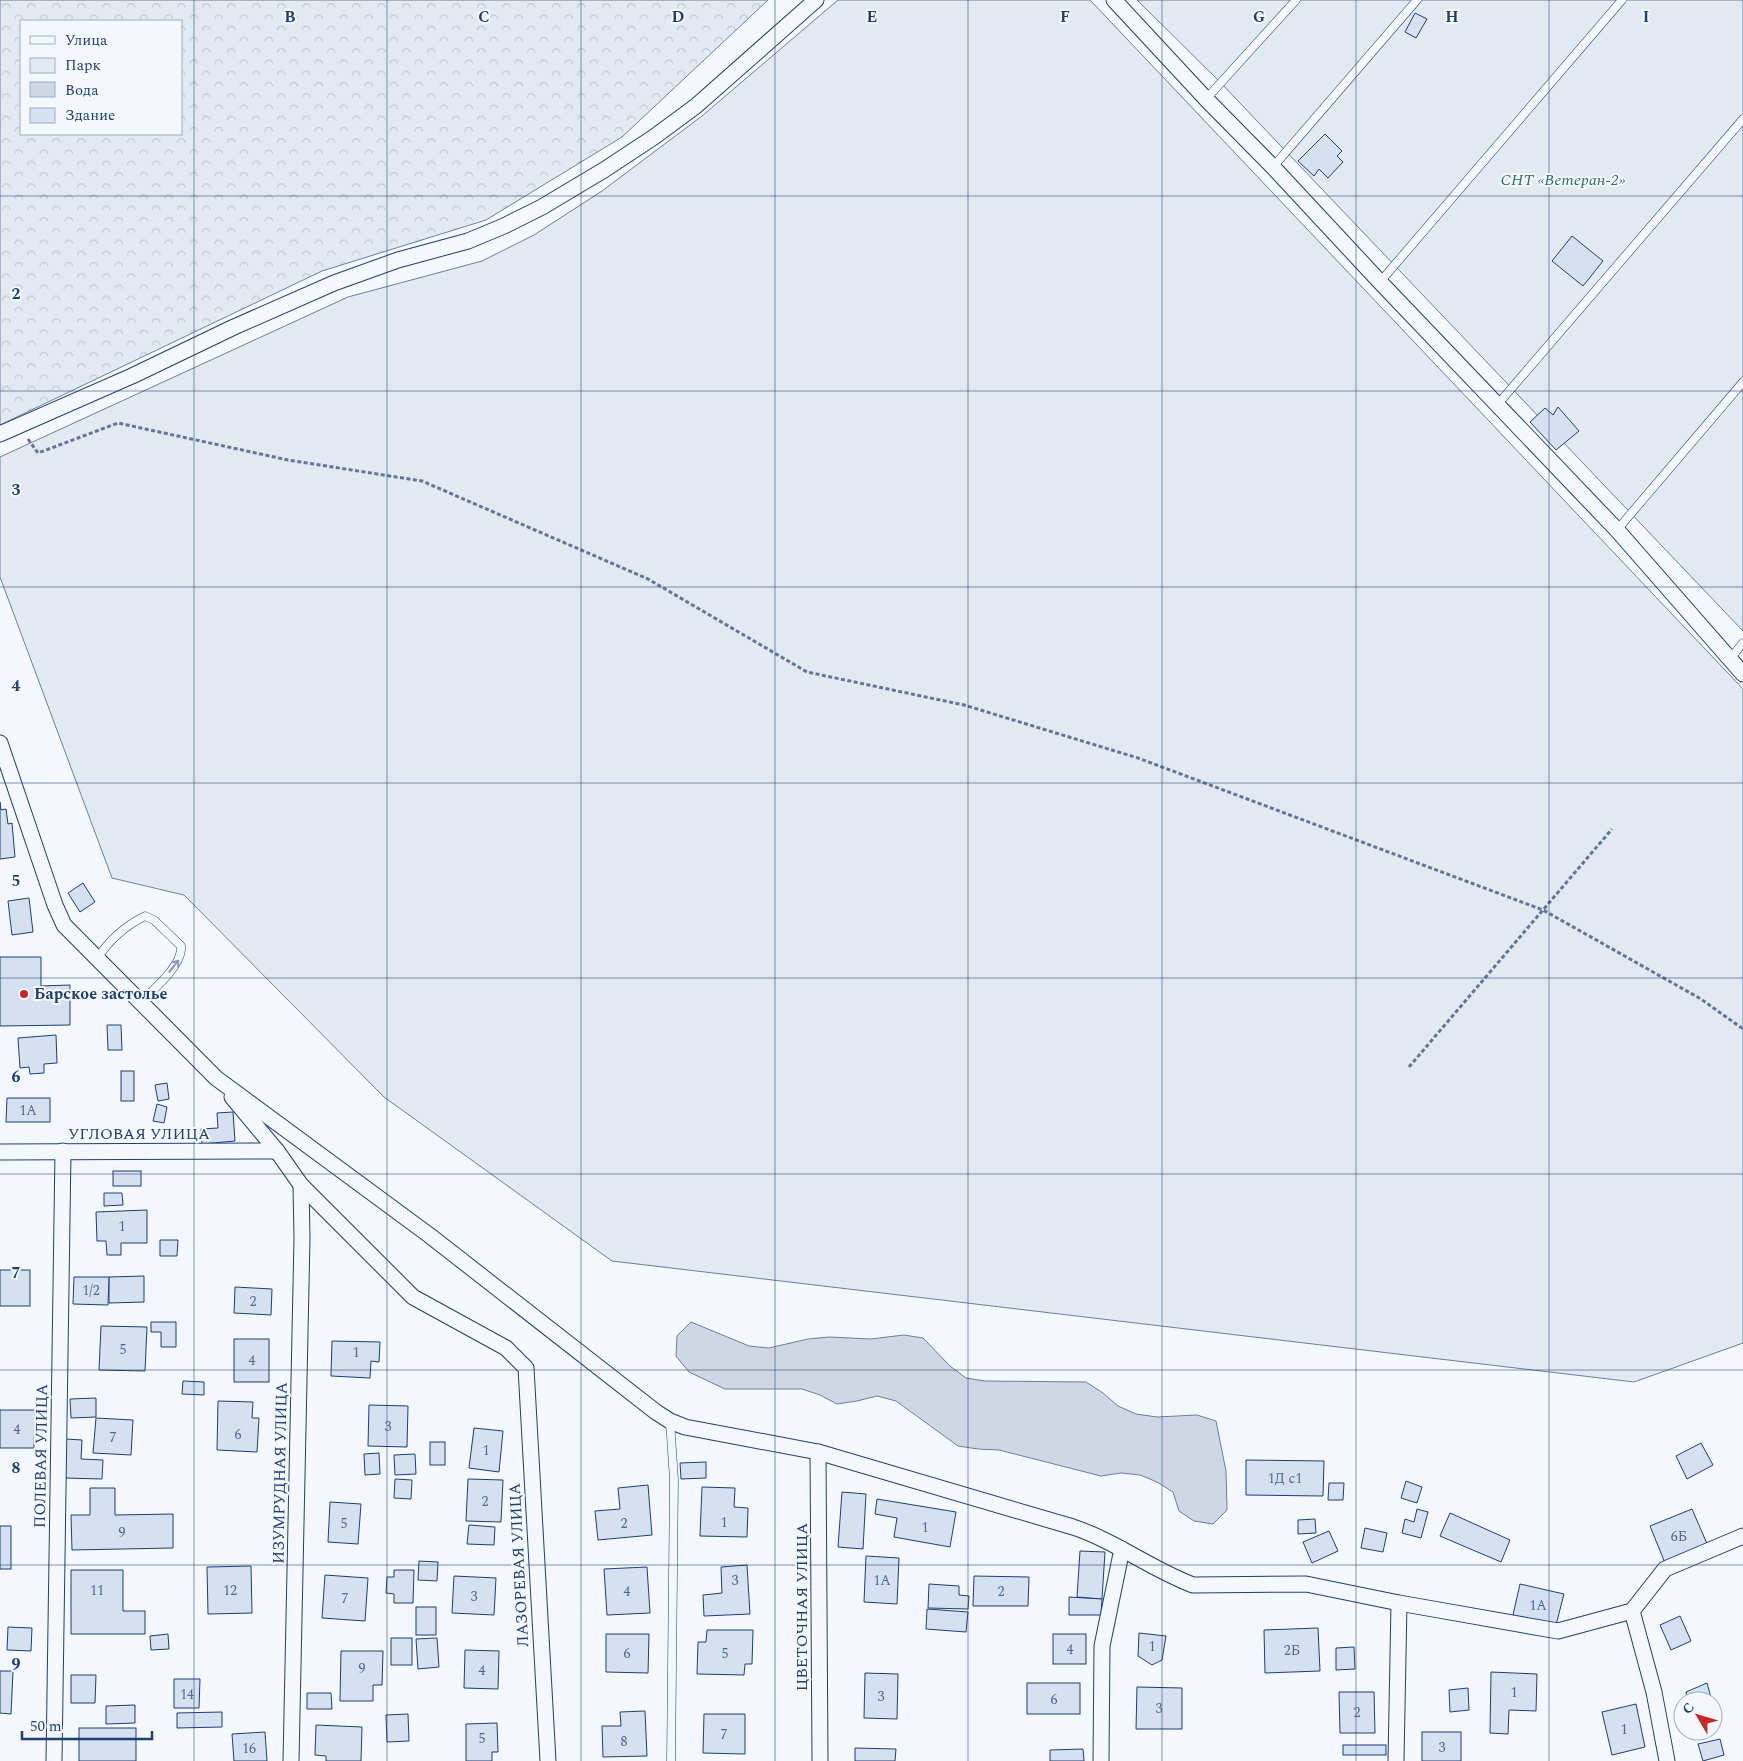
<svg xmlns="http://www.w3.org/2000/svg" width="1743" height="1761" font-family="Spectral,serif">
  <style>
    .green { fill: #e3e9f0; stroke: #687fa3 }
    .forest { fill: url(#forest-crowns); stroke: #687fa3; fill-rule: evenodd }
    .water { fill: #cfd7e4; stroke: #687fa3 }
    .building { fill: #d5e0f0; stroke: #1d3f73 }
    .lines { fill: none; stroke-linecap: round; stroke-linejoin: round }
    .service-casing { stroke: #1d3f73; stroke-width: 9 }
    .minor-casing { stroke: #1d3f73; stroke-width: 17 }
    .path { stroke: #5e769c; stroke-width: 3; stroke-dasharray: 4 2.5; stroke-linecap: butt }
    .service { stroke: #f4f7fb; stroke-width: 8 }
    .minor { stroke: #f4f7fb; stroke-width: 15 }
    .oneway { stroke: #889bb7 }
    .grid { fill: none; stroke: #1d3f73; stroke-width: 1; stroke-opacity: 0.55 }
    .poi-dot { fill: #c62828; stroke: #f4f7fb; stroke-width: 2 }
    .labels { text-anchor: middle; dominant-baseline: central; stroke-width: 4; stroke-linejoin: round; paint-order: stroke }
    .number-label { font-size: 14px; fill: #4b6792 }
    .park-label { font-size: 16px; font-style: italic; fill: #2c6c60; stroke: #f4f7fb }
    .poi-label { font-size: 16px; font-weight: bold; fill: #1d3f73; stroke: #f4f7fb; text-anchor: start }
    .street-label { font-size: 16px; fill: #1d3f73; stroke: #f4f7fb }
    .grid-label { font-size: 16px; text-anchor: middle; font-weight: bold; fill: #1d3f73; stroke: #f4f7fb; stroke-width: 4; stroke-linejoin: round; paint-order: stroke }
  </style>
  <defs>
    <pattern id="forest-crowns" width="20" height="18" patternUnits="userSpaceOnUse" patternTransform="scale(1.25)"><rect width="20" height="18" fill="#e3e9f0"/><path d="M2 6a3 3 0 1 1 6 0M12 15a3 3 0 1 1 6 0" fill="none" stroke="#c2c9d1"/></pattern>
  </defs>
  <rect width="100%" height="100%" fill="#f4f7fb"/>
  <g class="green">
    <path d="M838 0H1090L1743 689V1343L1634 1382 612 1261 384 1097 184 895 112 878 0 577V457L348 297 482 261 534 235 602 191 702 116Z"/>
    <path d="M1137 0H1743V631L1219 81Z"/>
  </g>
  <path class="forest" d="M0 0H768L622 137 486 220 322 271 0 425ZM21 21H181V134H21Z"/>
  <path class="water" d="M691 1322 749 1346 769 1348 808 1339 829 1337 871 1339 904 1335 923 1338 950 1366 966 1378 985 1381 1086 1382 1103 1393 1118 1406 1136 1414 1157 1417 1197 1415 1216 1421 1226 1471 1227 1510 1213 1524 1194 1521 1179 1511 1173 1492 1157 1482 1140 1475 1121 1473 1101 1476 999 1450 978 1449 958 1446 896 1401 877 1396 857 1401 837 1404 820 1395 802 1389H725L689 1372 676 1356 677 1336Z"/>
  <g class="building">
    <path d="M1415 13 1427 19 1416 38 1405 32Z"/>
    <path d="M1325 134 1342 151 1337 156 1343 162 1328 178 1319 169 1314 176 1298 161Z"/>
    <path d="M1572 236 1603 261 1583 286 1552 261Z"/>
    <path d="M1558 407 1579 431 1556 450 1530 422 1545 408 1553 415Z"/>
    <path d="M0 802 1 810 6 809 8 824 12 823 15 857 0 859Z"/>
    <path d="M83 883 95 902 80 912 68 893Z"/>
    <path d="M29 898 33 932 12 935 8 901Z"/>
    <path d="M0 957H41V986L70 985V1025L0 1026Z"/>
    <path d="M107 1025H121L122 1050H108Z"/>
    <path d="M56 1035 57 1063 44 1064V1073L30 1074 29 1067 20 1068 18 1038Z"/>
    <rect x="121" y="1071" width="13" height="30"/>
    <path d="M167 1083 169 1099 158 1101 155 1085Z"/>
    <path d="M7 1098H50V1122H6Z"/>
    <path d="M157 1104 167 1107 164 1123 153 1121Z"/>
    <path d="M233 1112 235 1141 202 1144 201 1129 218 1128 217 1113Z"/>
    <rect x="113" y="1171" width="28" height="15"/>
    <path d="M104 1193H122L123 1205 104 1206Z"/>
    <path d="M147 1210V1243H121V1255H107L106 1241H97L96 1212Z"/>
    <path d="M160 1240H178L177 1256H160Z"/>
    <rect x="0" y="1270" width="30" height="36"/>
    <path d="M144 1276V1302L109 1303V1277Z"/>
    <path d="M74 1277H109L108 1305 73 1304Z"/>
    <path d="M235 1287 272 1289 271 1315 234 1313Z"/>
    <path d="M151 1322H176V1347H161V1332H151Z"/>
    <path d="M101 1326 147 1327 145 1371 99 1370Z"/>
    <rect x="234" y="1339" width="35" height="43"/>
    <path d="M332 1341 380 1342 379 1362 371 1361 370 1378 331 1376Z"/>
    <path d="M183 1381 204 1382V1395L182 1394Z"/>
    <path d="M96 1398V1417L71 1418 70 1399Z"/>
    <path d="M218 1401 253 1402 252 1418H259L257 1452 217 1450Z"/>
    <path d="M369 1405 408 1406 407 1447 368 1446Z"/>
    <path d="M0 1410H35L34 1448H0Z"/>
    <path d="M96 1418 133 1420 131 1455 93 1453Z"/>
    <path d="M474 1428 503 1431 499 1472 469 1468Z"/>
    <path d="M66 1439 82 1440 81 1459 103 1460 102 1479 64 1478Z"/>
    <rect x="430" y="1442" width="15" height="23"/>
    <path d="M1701 1443 1713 1465 1687 1479 1676 1456Z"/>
    <path d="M379 1453 380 1474 365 1475 364 1454Z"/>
    <path d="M415 1454 416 1474 395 1475 394 1455Z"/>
    <path d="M1246 1460 1324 1461 1323 1496 1246 1495Z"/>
    <path d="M706 1462V1478L681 1479 680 1463Z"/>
    <path d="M395 1479 412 1480 411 1499 394 1498Z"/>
    <path d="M468 1479 503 1480 501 1522 466 1521Z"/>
    <path d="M1406 1481 1422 1487 1417 1503 1401 1498Z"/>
    <path d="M1329 1483H1344L1343 1500H1328Z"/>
    <path d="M648 1485 652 1535 598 1540 595 1511 620 1509 618 1488Z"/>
    <path d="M702 1487 735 1488 734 1507 748 1508 747 1537 700 1536Z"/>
    <path d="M90 1488H115V1515L173 1514V1548L72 1550 71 1515H90Z"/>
    <path d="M842 1492 866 1494 863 1549 838 1547Z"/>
    <path d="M877 1499 956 1512 950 1547 894 1537 897 1518 875 1514Z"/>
    <path d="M330 1502 361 1504 358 1544 328 1542Z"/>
    <path d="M1417 1509 1428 1512 1421 1538 1402 1533 1405 1519 1414 1522Z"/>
    <path d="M1692 1509 1708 1546 1665 1563 1650 1526Z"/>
    <path d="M1450 1513 1510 1540 1501 1562 1440 1536Z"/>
    <path d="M1315 1519 1316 1533 1298 1534V1520Z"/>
    <path d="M469 1525 495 1527 494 1545 467 1544Z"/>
    <rect x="0" y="1526" width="11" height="43"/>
    <path d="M1365 1528 1387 1533 1383 1552 1361 1548Z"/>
    <path d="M1329 1531 1338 1551 1312 1563 1303 1542Z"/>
    <path d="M1080 1551 1105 1552 1102 1599 1077 1597Z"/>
    <path d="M866 1556 899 1558 897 1604 864 1602Z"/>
    <path d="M419 1561 438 1562 437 1581 418 1580Z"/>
    <path d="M747 1565 750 1614 704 1616 703 1595 722 1593 721 1567Z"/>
    <path d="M251 1566 252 1613 208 1614 207 1567Z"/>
    <path d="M647 1567 650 1613 607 1615 604 1569Z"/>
    <path d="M71 1570H123V1611H145V1634H71Z"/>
    <path d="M394 1570H414L413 1603H394V1594L386 1593 387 1577H394Z"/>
    <path d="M325 1575 368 1578 365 1621 322 1618Z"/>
    <path d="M454 1576 496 1578 494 1615 452 1613Z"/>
    <path d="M974 1576 1029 1577 1028 1606H973Z"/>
    <path d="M929 1584 959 1586V1595L969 1596 968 1609 928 1608Z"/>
    <path d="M1520 1584 1564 1594 1556 1625 1513 1615Z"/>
    <path d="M1069 1597 1102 1599 1101 1615H1069Z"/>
    <rect x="416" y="1607" width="20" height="28"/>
    <path d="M927 1609 968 1612 966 1632 926 1629Z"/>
    <path d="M1680 1616 1691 1641 1671 1650 1660 1625Z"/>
    <path d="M8 1627 32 1628 31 1651 7 1650Z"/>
    <path d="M1318 1628 1320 1671 1265 1673 1264 1630Z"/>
    <path d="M707 1630H753L752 1664H745L744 1675 697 1674 698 1642H706Z"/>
    <path d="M1139 1633 1166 1636 1162 1660 1152 1665 1138 1656Z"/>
    <path d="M168 1634 169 1649 151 1650 150 1636Z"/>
    <path d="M606 1634H649L648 1673 606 1672Z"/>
    <rect x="1053" y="1634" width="33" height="30"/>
    <rect x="391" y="1638" width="21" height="27"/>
    <path d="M437 1638 439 1667 418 1669 416 1639Z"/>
    <path d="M1354 1647 1355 1669 1336 1670V1648Z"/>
    <path d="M465 1650 499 1651 498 1689 464 1688Z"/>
    <path d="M341 1651H383L382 1685H373V1701H340Z"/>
    <path d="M0 1671H13L11 1714 0 1713Z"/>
    <path d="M1491 1672 1537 1674 1536 1711 1509 1710 1508 1734 1490 1733Z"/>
    <path d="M865 1673 898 1674 897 1719 864 1718Z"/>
    <path d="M71 1675H96L95 1703H71Z"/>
    <path d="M174 1679H200L199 1708H174Z"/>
    <rect x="1027" y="1683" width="53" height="31"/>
    <path d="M1707 1683 1712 1701H1688L1686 1692Z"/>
    <path d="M1137 1687 1182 1688V1729H1136Z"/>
    <path d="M1468 1688 1469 1710 1450 1712 1449 1690Z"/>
    <path d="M1339 1692H1374L1375 1733H1340Z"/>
    <path d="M307 1693H331L332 1709H307Z"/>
    <path d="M1636 1704 1645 1747 1612 1755 1602 1712Z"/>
    <path d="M135 1705V1723L106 1724V1706Z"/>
    <path d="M1713 1706 1718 1724 1713 1725Z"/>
    <path d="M645 1711 647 1756 603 1757 602 1726H621L620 1712Z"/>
    <path d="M222 1712V1727L177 1728V1713Z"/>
    <path d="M408 1714 409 1741 387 1742 386 1715Z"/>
    <path d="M704 1714H745V1754L703 1753Z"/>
    <path d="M497 1723 498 1752H492V1761H466V1724Z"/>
    <path d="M316 1725 362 1727 361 1761H326V1756L315 1755Z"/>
    <rect x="79" y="1728" width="57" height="33"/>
    <path d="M265 1732 267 1761H234L232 1734Z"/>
    <rect x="1422" y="1732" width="39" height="29"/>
    <path d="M1720 1739 1724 1755 1703 1761 1698 1744Z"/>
    <rect x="1343" y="1745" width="43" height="10"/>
    <path d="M855 1748 896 1749 895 1761H855Z"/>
    <path d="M1083 1749 1084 1761H1050V1750Z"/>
  </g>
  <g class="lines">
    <g class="service-casing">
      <g id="service">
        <path d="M1206 99 1296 0"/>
        <path d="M1273 167 1417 0"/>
        <path d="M1380 282 1622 0"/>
        <path d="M1498 404 1743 119"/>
        <path d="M1617 530 1743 382"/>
        <path d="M1730 659 1743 643"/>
        <path d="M97 959C109 940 125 926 145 916L154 920 181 946C183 965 154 989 141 1002"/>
        <path d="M670 1421 674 1480 671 1761"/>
      </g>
    </g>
    <g class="minor-casing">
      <g id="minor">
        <path d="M1114 0 1206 99 1273 167 1380 282 1617 530 1743 674"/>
        <path d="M0 434 132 376 234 327 334 283 398 260 468 241 504 226 542 207 604 170 654 137 696 106 816 0"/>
        <path d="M0 743 55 905 64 925 216 1078 429 1235 656 1412 670 1421 685 1427 818 1452 1073 1527C1115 1541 1151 1569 1193 1585L1306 1584 1399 1603 1558 1631 1632 1611 1665 1569 1743 1536"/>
        <path d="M232 1097 277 1151 301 1185 413 1297 506 1348 526 1368 548 1761"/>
        <path d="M0 1152 277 1151"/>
        <path d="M818 1452 820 1761"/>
        <path d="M1632 1611 1654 1692 1667 1761"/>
        <path d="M54 1761 63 1151"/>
        <path d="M291 1761 302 1238 301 1185"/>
        <path d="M1101 1761 1102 1646 1122 1549"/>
        <path d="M1396 1761 1399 1603"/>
      </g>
    </g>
    <g class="path">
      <path d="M28 439 38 453 118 423 288 460 422 481 648 579 807 672 964 705 1138 758 1543 910 1701 999 1743 1029"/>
      <path d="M1409 1067 1612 829"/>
    </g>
    <use href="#service" class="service"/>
    <use href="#minor" class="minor"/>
  </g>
  <defs><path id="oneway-shaft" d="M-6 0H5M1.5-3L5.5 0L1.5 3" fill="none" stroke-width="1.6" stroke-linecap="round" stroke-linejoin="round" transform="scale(1.25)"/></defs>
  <use class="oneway" href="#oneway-shaft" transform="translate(174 966) rotate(-51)"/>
  <path class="grid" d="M194 0V1761M387 0V1761M581 0V1761M775 0V1761M968 0V1761M1162 0V1761M1356 0V1761M1549 0V1761M0 196H1743M0 391H1743M0 587H1743M0 783H1743M0 978H1743M0 1174H1743M0 1370H1743M0 1565H1743"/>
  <circle class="poi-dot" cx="24" cy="994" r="5"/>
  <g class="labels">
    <g class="number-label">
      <text x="28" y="1110">1А</text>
      <text x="122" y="1226">1</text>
      <text x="91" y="1290">1/2</text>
      <text x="253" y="1301">2</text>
      <text x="123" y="1349">5</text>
      <text x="356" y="1352">1</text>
      <text x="252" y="1360">4</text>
      <text x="388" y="1426">3</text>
      <text x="17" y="1429">4</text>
      <text x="238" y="1434">6</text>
      <text x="113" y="1437">7</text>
      <text x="486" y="1450">1</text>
      <text x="1285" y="1478">1Д с1</text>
      <text x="485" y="1501">2</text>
      <text x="724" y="1522">1</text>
      <text x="344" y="1523">5</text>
      <text x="624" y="1523">2</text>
      <text x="925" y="1527">1</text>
      <text x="122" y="1532">9</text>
      <text x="1679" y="1536">6Б</text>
      <text x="735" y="1580">3</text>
      <text x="882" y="1580">1А</text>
      <text x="97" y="1590">11</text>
      <text x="230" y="1590">12</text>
      <text x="627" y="1591">4</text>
      <text x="1001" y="1591">2</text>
      <text x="474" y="1596">3</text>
      <text x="345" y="1598">7</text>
      <text x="1538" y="1605">1А</text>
      <text x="1152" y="1646">1</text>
      <text x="1070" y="1649">4</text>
      <text x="1292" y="1650">2Б</text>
      <text x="627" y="1653">6</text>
      <text x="725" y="1653">5</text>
      <text x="362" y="1668">9</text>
      <text x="482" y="1670">4</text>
      <text x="1514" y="1692">1</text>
      <text x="187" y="1694">14</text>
      <text x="881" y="1696">3</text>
      <text x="1054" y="1699">6</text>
      <text x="1159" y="1708">3</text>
      <text x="1357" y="1712">2</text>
      <text x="1624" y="1729">1</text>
      <text x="724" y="1734">7</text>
      <text x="482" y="1738">5</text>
      <text x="624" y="1741">8</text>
      <text x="1442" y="1747">3</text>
      <text x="249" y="1748">16</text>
    </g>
    <g class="park-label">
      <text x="1563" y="180">СНТ «Ветеран-2»</text>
    </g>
    <g class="poi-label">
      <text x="34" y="994">Барское застолье</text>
    </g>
    <g class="street-label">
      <text x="139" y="1134">УГЛОВАЯ УЛИЦА</text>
      <text transform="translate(41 1456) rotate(-89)">ПОЛЕВАЯ УЛИЦА</text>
      <text transform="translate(280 1473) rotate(-89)">ИЗУМРУДНАЯ УЛИЦА</text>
      <text transform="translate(519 1565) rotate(-93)">ЛАЗОРЕВАЯ УЛИЦА</text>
      <text transform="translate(802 1607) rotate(-90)">ЦВЕТОЧНАЯ УЛИЦА</text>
    </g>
  </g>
  <g class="grid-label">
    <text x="290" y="22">B</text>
    <text x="484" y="22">C</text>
    <text x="678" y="22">D</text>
    <text x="872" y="22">E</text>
    <text x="1065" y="22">F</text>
    <text x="1259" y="22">G</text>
    <text x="1452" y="22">H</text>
    <text x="1646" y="22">I</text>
    <text x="16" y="299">2</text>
    <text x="16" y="495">3</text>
    <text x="16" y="691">4</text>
    <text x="16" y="886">5</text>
    <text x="16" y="1082">6</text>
    <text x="16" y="1278">7</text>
    <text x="16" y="1473">8</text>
    <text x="16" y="1669">9</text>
  </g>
  <rect x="20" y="20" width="162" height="115" fill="#f4f7fb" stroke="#9eadc5"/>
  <rect x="30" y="36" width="25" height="8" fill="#f4f7fb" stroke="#9eadc5"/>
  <text x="65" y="45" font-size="15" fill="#1d3f73">Улица</text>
  <rect x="30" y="58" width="25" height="15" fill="#e3e9f0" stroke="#9eadc5"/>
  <text x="65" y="70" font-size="15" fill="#1d3f73">Парк</text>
  <rect x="30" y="82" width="25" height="15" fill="#cfd7e4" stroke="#9eadc5"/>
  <text x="65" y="95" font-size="15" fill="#1d3f73">Вода</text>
  <rect x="30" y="108" width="25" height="15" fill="#d5e0f0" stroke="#9eadc5"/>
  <text x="65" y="120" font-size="15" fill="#1d3f73">Здание</text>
  <g transform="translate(1698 1716) rotate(308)"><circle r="24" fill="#f4f7fb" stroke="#9eadc5"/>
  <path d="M0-4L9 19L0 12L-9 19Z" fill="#c62828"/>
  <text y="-8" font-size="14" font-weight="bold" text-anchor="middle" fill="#1d3f73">С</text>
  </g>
  <path d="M22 1731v8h130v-8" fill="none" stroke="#1d3f73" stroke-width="2.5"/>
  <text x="30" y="1731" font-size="15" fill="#1d3f73" stroke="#f4f7fb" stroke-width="4" paint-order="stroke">50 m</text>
</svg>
